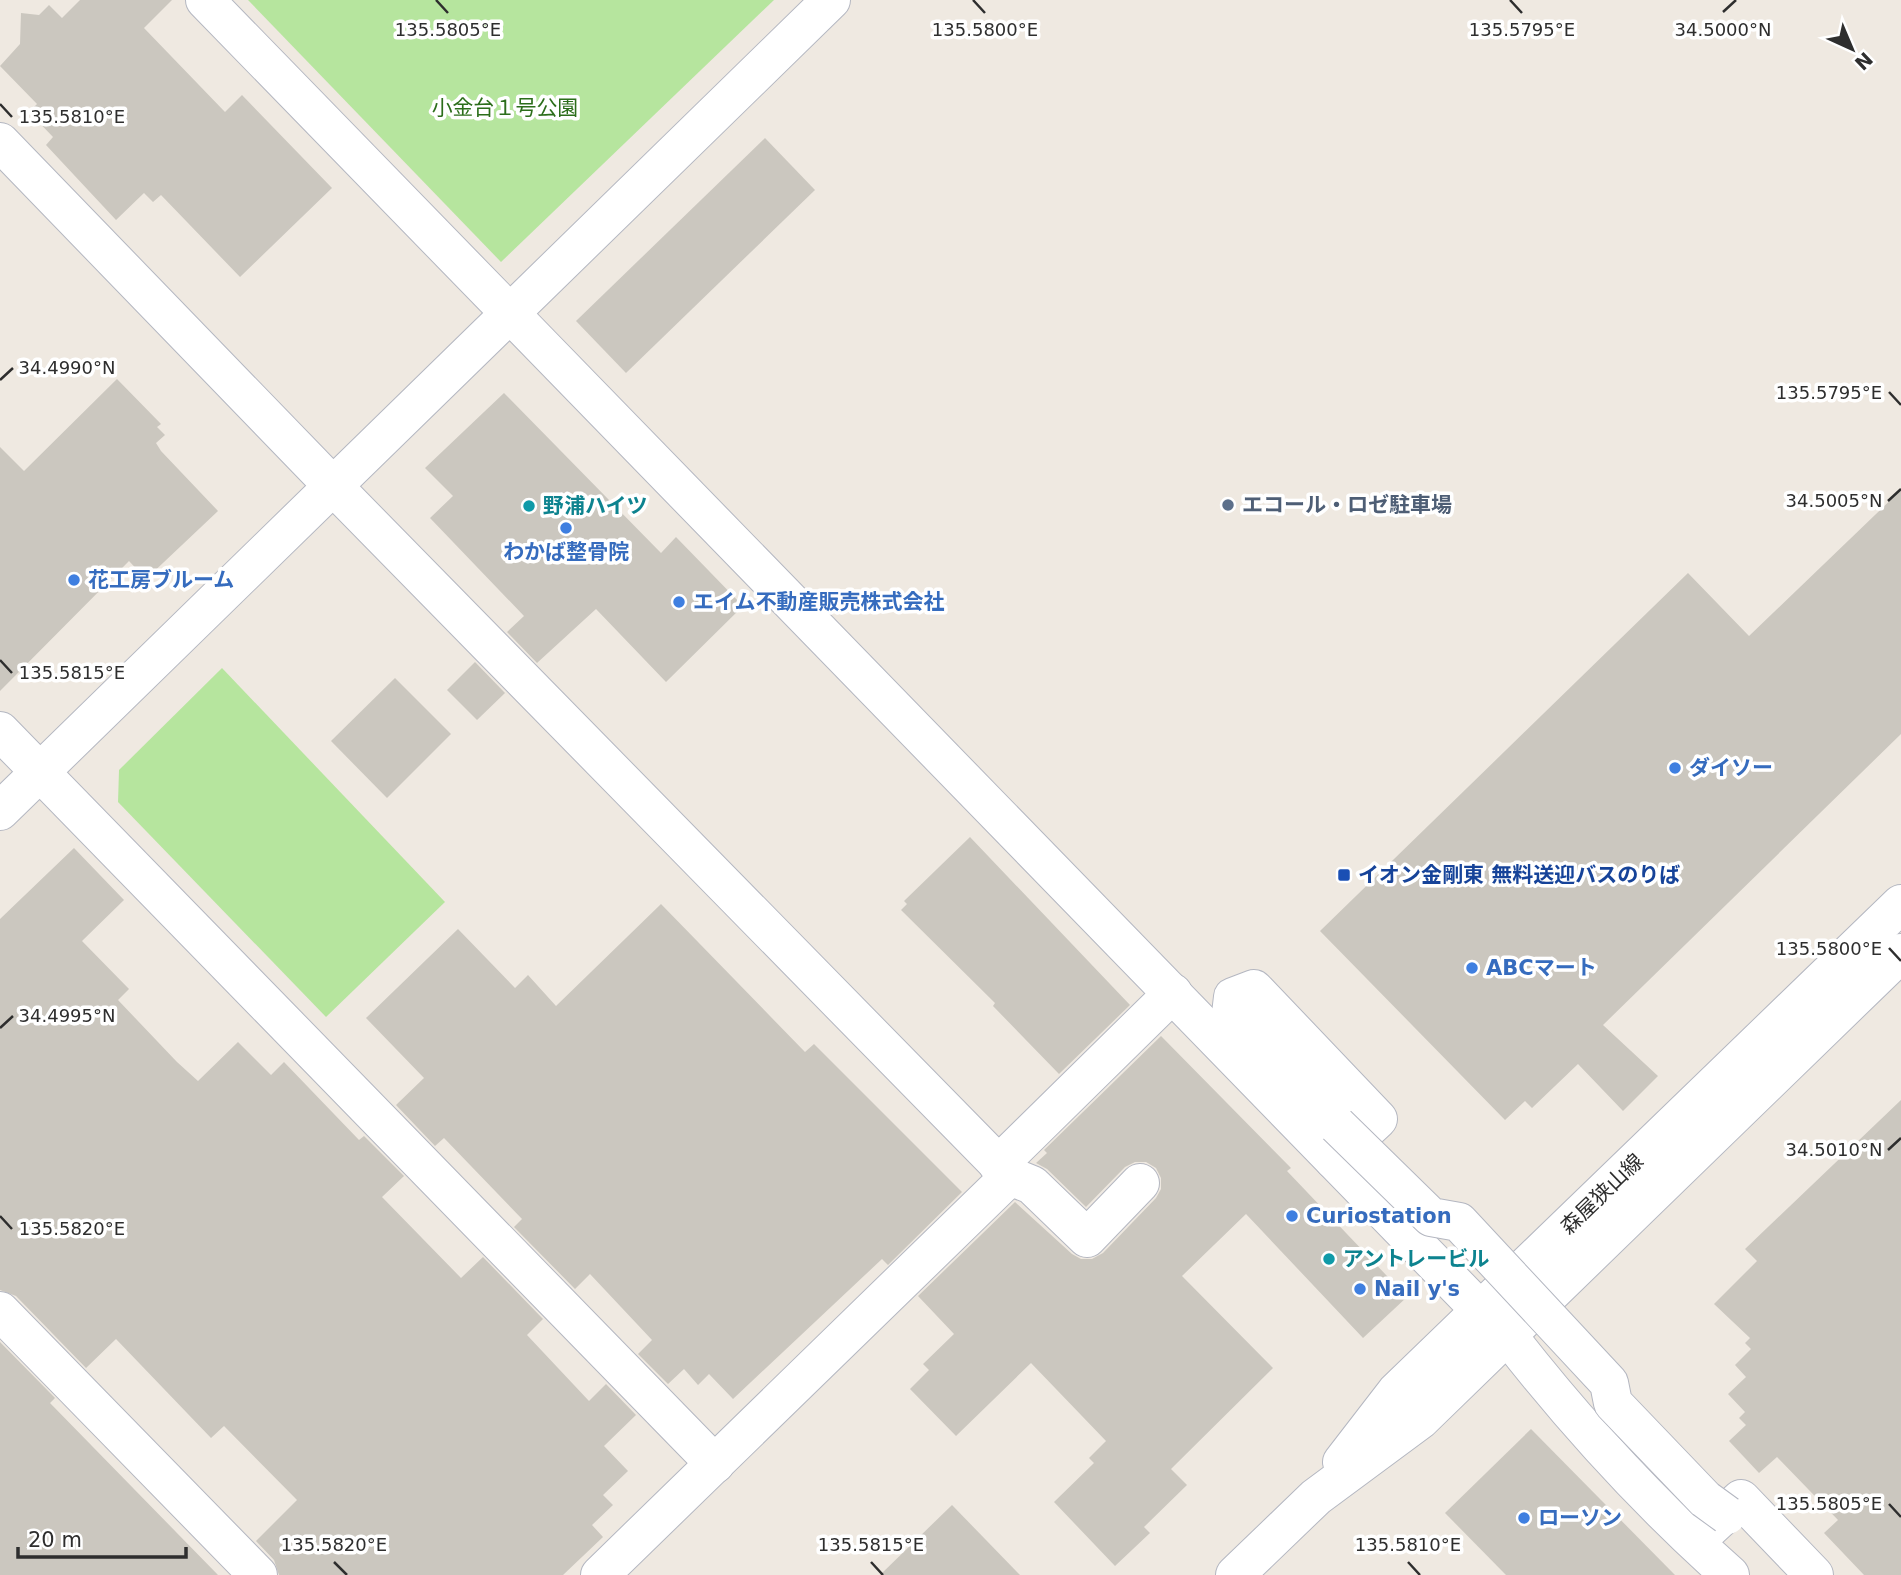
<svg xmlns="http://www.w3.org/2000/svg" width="1901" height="1575" font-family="'DejaVu Sans','Noto Sans JP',sans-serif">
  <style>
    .green { fill: #b6e59e }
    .building { fill: #cbc7bf }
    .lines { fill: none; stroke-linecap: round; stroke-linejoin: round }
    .pedestrian-casing { stroke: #b4b7c1; stroke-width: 40 }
    .minor-casing { stroke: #b4b7c1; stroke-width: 40 }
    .tertiary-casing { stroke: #b4b7c1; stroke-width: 40 }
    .secondary-casing { stroke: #b4b7c1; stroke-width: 40 }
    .pedestrian { stroke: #fff; stroke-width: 38 }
    .minor { stroke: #fff; stroke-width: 38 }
    .tertiary { stroke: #fff; stroke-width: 38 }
    .secondary { stroke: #fff; stroke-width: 38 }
    .pedestrian-bridge-casing { stroke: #b4b7c1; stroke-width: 40; stroke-linecap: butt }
    .pedestrian-bridge { stroke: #fff; stroke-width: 38 }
    .ticks { fill: none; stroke: #2e2e2e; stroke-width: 2.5 }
    .service-dot { fill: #5c6f8a; stroke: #fff; stroke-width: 2.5 }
    .culture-dot { fill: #0f9aa8; stroke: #fff; stroke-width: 2.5 }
    .shop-dot { fill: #3f7fe0; stroke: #fff; stroke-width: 2.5 }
    .transit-dot { fill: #1a4fb4; stroke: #fff; stroke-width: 2.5 }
    .labels { text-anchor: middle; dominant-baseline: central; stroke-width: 7; stroke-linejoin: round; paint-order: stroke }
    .park-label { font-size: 21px; fill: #2c6e1b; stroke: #fff }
    .service-label { font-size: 21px; font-weight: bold; fill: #4e5e75; stroke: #fff; text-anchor: start }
    .culture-label { font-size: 21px; font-weight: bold; fill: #0d838f; stroke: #fff; text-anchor: start }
    .shop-label { font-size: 21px; font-weight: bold; fill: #366cbe; stroke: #fff; text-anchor: start }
    .transit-label { font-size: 21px; font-weight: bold; fill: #164399; stroke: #fff; text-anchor: start }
    .street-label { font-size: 21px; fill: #2e2e2e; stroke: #fff }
    .ticks-label { font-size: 18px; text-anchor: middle; fill: #2e2e2e; stroke: #fff; stroke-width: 7; stroke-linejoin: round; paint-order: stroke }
  </style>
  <rect width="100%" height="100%" fill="#efe9e1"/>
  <g class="green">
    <path d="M248 0H774L501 262Z"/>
    <path d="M222 668 445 902 326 1017 118 802 119 770Z"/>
  </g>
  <g class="building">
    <path d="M80 0H172L144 28 225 112 242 95 332 188 240 277 161 195 153 202 144 193 116 220 46 145 53 137 29 112 37 104 0 66 20 44 21 13 39 15 49 5 62 18Z"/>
    <path d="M765 138 815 190 626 373 576 321Z"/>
    <path d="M117 379 161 424 157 427 165 435 156 443 161 451 218 511 146 579 129 561 0 691V447L24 471Z"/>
    <path d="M504 393 661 553 676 537 743 606 666 682 596 609 537 663 507 632 524 616 430 518 453 496 425 468Z"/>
    <path d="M1901 490V734L1603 1025 1658 1076 1623 1111 1578 1064 1532 1108 1525 1101 1505 1120 1320 931 1688 573 1749 636Z"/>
    <path d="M475 662 505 693 477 720 447 690Z"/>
    <path d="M395 678 451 734 387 798 331 741Z"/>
    <path d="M970 837 1130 1005 1059 1074 993 1006 995 1003 901 910 907 904 904 901Z"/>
    <path d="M74 848 124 900 82 941 129 989 118 1000 177 1062 198 1081 238 1042 271 1075 284 1062 359 1140 364 1136 404 1176 382 1197 461 1278 483 1257 543 1319 527 1335 589 1401 606 1384 636 1415 604 1446 628 1471 603 1495 613 1505 592 1525 603 1537 563 1575H279L274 1560 256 1541 297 1500 224 1426 211 1438 116 1339 86 1368 16 1296 0 1290V919Z"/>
    <path d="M661 904 805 1052 814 1044 962 1192 888 1265 882 1259 733 1399 709 1374 698 1385 684 1369 668 1384 638 1354 652 1340 590 1274 575 1289 514 1227 522 1219 444 1138 435 1146 396 1105 424 1078 366 1018 458 929 515 988 528 975 556 1006Z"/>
    <path d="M1161 1036 1291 1168 1287 1171 1407 1297 1363 1338 1246 1214 1182 1276 1273 1368 1171 1469 1187 1485 1144 1527 1150 1533 1115 1566 1054 1502 1094 1463 1089 1458 1106 1441 1031 1363 956 1436 910 1389 929 1370 923 1364 954 1334 918 1296 1015 1202 1072 1254 1081 1259H1092L1103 1253 1156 1198 1161 1189V1178L1156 1168 1146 1162H1135L1125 1167 1086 1207 1047 1169 1036 1163 1047 1153 1044 1150Z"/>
    <path d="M1901 1100V1575H1864L1824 1533 1838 1520 1777 1457 1759 1473 1729 1441 1746 1425 1739 1418 1745 1412 1728 1394 1746 1377 1735 1365 1751 1349 1745 1343 1750 1338 1714 1304 1757 1261 1745 1249Z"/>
    <path d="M0 1342 55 1398 50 1403 218 1575H0Z"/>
    <path d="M1531 1429 1675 1575H1506L1445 1513Z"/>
    <path d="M952 1505 1020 1575H880Z"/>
  </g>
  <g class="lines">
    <g class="pedestrian-casing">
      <g id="pedestrian">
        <path d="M205 0 1481 1311"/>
        <path d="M1323 1111 1231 1014 1233 997 1254 989 1378 1119 1334 1160"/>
        <path d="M998 1165 1173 993"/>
        <path d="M1508 1336C1575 1422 1648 1502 1730 1575"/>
        <path d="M1701 1536 1741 1499 1814 1575"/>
      </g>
    </g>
    <g class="minor-casing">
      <g id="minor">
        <path d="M0 142 333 486 1010 1176 600 1575"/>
        <path d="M0 731 715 1464"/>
        <path d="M1010 1176 1032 1185 1087 1238 1140 1183"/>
        <path d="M0 1311 258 1575"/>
      </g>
    </g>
    <g class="tertiary-casing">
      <path id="tertiary" d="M0 811 831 0"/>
    </g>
    <g class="secondary-casing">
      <g id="secondary">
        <path d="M1342 1462 1396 1392 1901 904"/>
        <path d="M1235 1575 1316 1497 1420 1420 1901 953"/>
      </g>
    </g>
    <use href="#pedestrian" class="pedestrian"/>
    <use href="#minor" class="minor"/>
    <use href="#tertiary" class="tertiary"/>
    <use href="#secondary" class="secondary"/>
    <g class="pedestrian-bridge-casing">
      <path id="pedestrian-bridge" d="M1337 1125 1431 1217 1459 1222 1609 1383 1613 1403 1705 1499 1727 1515"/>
    </g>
    <use href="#pedestrian-bridge" class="pedestrian-bridge"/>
  </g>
  <path class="ticks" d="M436 0 448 13M973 0 985 13M1510 0 1522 13M1723 12 1736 0M0 104 12 117M0 380 13 368M1889 392 1901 405M1888 501 1901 489M0 660 12 673M1889 948 1901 961M0 1028 13 1016M1888 1150 1901 1138M0 1216 12 1229M1889 1504 1901 1517M334 1562 347 1575M871 1562 883 1575M1408 1562 1420 1575"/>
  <circle class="service-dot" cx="1228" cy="505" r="7"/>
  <g class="culture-dot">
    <circle cx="529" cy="506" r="7"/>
    <circle cx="1329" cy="1259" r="7"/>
  </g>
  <g class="shop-dot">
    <circle cx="566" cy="528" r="7"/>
    <circle cx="74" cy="580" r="7"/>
    <circle cx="679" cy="602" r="7"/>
    <circle cx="1675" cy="768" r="7"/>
    <circle cx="1472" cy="968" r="7"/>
    <circle cx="1292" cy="1216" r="7"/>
    <circle cx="1360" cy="1289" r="7"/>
    <circle cx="1524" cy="1518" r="7"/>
  </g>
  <rect class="transit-dot" x="1337" y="868" width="14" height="14" rx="3.5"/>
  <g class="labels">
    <g class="park-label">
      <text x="505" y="108">小金台１号公園</text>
    </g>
    <g class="service-label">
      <text x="1242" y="505">エコール・ロゼ駐車場</text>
    </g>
    <g class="culture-label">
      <text x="543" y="506">野浦ハイツ</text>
      <text x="1343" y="1259">アントレービル</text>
    </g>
    <g class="shop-label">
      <text x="566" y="552" text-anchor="middle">わかば整骨院</text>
      <text x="88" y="580">花工房ブルーム</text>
      <text x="693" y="602">エイム不動産販売株式会社</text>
      <text x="1689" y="768">ダイソー</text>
      <text x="1486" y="968">ABCマート</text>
      <text x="1306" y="1216">Curiostation</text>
      <text x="1374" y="1289">Nail y's</text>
      <text x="1538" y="1518">ローソン</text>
    </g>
    <g class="transit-label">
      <text x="1358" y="875">イオン金剛東 無料送迎バスのりば</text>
    </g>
    <g class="street-label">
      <text transform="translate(1602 1194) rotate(-44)">森屋狭山線</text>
    </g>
  </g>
  <g class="ticks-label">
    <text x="1723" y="36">34.5000°N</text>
    <text x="448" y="36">135.5805°E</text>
    <text x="985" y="36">135.5800°E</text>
    <text x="1522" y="36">135.5795°E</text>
    <text x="72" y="123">135.5810°E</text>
    <text x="67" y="374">34.4990°N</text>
    <text x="1829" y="399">135.5795°E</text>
    <text x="1834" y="507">34.5005°N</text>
    <text x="72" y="679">135.5815°E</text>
    <text x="1829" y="955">135.5800°E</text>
    <text x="67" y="1022">34.4995°N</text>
    <text x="1834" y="1156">34.5010°N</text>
    <text x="72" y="1235">135.5820°E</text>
    <text x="1829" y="1510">135.5805°E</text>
    <text x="334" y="1551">135.5820°E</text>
    <text x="871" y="1551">135.5815°E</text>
    <text x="1408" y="1551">135.5810°E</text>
  </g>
  <g transform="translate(1852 49) rotate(136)" stroke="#ffffff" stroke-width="5" paint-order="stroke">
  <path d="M0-5L12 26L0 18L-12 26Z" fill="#2e2e2e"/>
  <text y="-10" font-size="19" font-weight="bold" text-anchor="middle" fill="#2e2e2e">N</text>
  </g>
  <path d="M18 1547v10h168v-10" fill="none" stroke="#2e2e2e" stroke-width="3.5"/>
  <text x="28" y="1547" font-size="21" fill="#2e2e2e" stroke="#ffffff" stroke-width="5" paint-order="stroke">20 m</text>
</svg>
